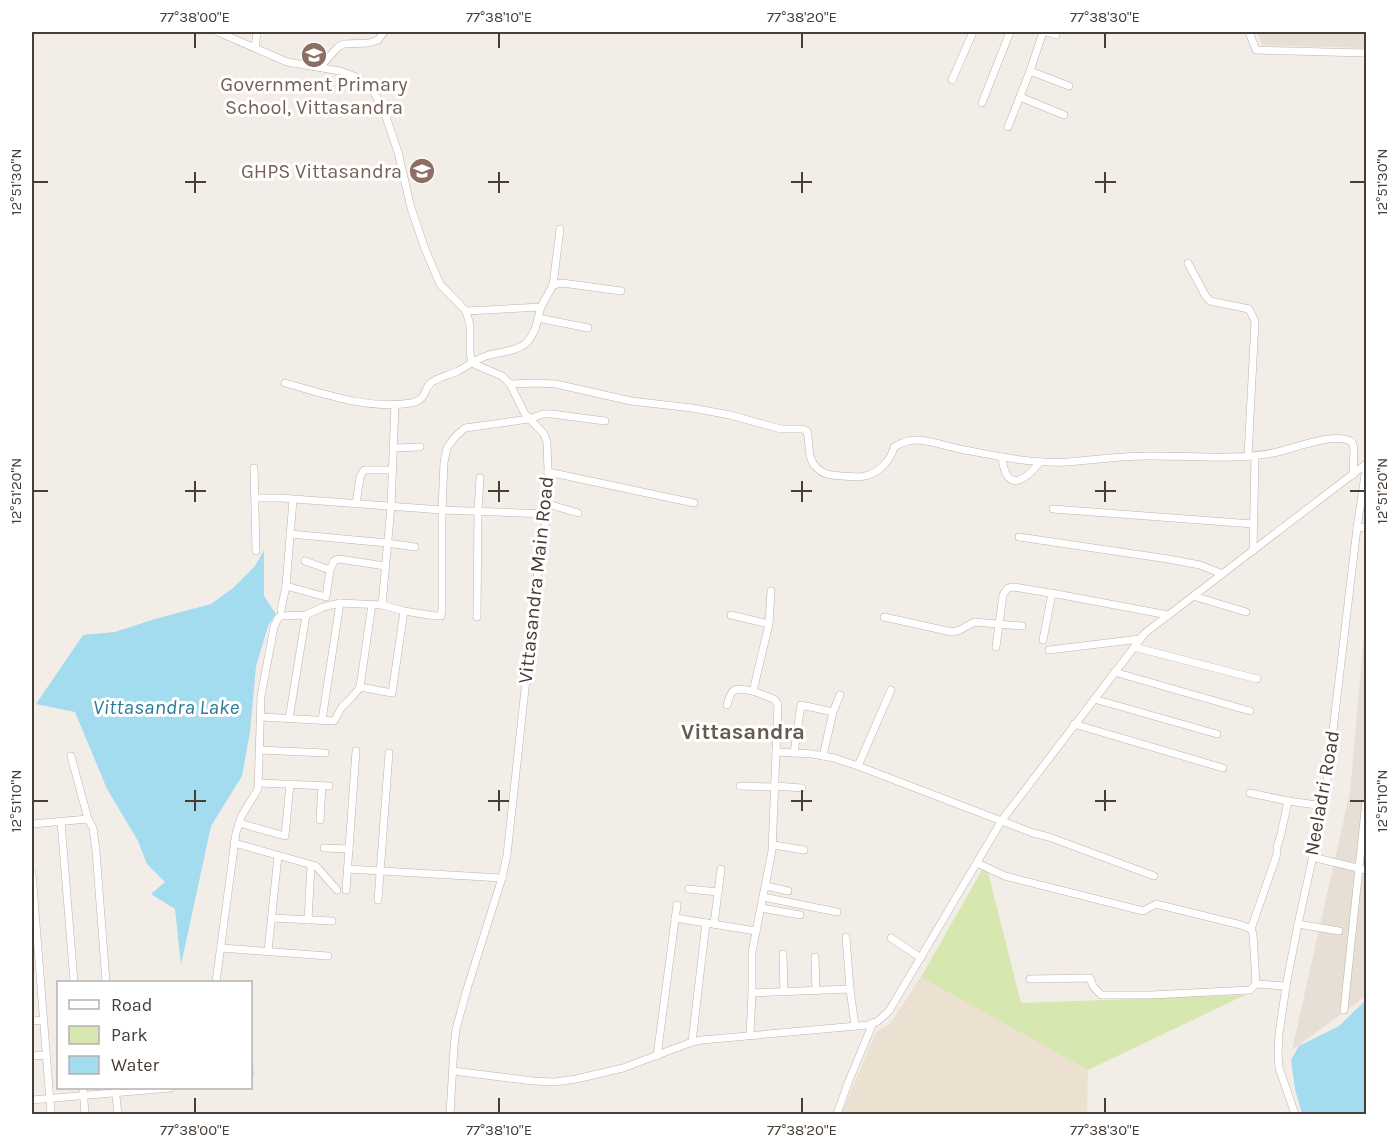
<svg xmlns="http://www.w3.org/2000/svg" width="1398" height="1146" font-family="Karla,sans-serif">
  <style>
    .residential { fill: #e7dfd5 }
    .education { fill: #ece0d1 }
    .green { fill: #d6e7b0 }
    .water { fill: #a3dbef }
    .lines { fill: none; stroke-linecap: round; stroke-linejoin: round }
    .minor-casing { stroke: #beb4a9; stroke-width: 8 }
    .minor { stroke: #fff; stroke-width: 7 }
    .ticks { fill: none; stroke: #463d36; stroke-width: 2 }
    .labels { text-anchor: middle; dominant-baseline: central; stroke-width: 6; stroke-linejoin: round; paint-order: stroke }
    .education-label { font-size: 20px; fill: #785e54; stroke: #fff }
    .street-label { font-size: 20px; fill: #463d36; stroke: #fff }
    .water-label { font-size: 21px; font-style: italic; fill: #2b7a98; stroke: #fff }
    .quarter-label { font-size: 22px; font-weight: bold; fill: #685a4d; stroke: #fff }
    .neatline { fill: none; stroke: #463d36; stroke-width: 2 }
    .ticks-label { font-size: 15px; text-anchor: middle; fill: #463d36 }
  </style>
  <rect width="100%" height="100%" fill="#f3ede7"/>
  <g class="residential">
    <path d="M1257 32H1366V48L1262 45Z"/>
    <path d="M1366 614V996L1292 1050 1350 792Z"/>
  </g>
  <path class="education" d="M921 977 1088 1070 1087 1114H841L876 1032 890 1024Z"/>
  <path class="green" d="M982 870 988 872 1021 1003 1245 995 1088 1070 921 977Z"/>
  <g class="water">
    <path d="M264 550V596L276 614 268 626 256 666 250 732 242 776 211 826 181 965 175 909 151 894 165 882 147 864 138 841 107 789 75 712 36 704 83 635 115 632 155 619 211 604 233 588 255 566Z"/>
    <path d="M1366 1000V1114H1302L1295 1089 1291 1060 1299 1046 1339 1026Z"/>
  </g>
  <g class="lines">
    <g class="minor-casing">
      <g id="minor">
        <path d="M218 32 287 62 340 71 356 77 370 86 383 108 398 152 411 208 425 249 440 284 466 311 470 325V353L472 362 476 365 502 376 510 384 525 414 544 434 547 442 548 472 547 514 538 569 507 855 502 878 467 989 456 1029 454 1047 450 1114"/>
        <path d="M1046 32 1056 35"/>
        <path d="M1249 32 1256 50 1366 53"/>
        <path d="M255 48 257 32"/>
        <path d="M320 67 338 47 344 44 369 43 378 40 384 32"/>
        <path d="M1030 71 1069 86"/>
        <path d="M952 80 973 32"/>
        <path d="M1020 97 1064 115"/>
        <path d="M982 103 1010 32"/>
        <path d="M1008 127 1030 71 1043 32"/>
        <path d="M1188 263 1205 295 1210 301 1249 309 1255 321 1248 456"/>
        <path d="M553 285 560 229"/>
        <path d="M466 311 541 307 553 285 562 283 621 291"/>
        <path d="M538 318 588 328"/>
        <path d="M285 383C325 394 369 410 411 403 428 400 423 388 432 382 439 377 450 375 458 371 467 366 475 360 486 356 498 352 515 352 525 344 536 335 537 320 541 307"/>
        <path d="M510 384 535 383 556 384 631 401 692 408 730 415 781 429H802L807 431C810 443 807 458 816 467 823 475 831 475 842 476 849 476 858 478 865 476 879 473 891 460 894 447 901 443 908 440 915 440 930 440 945 446 960 449 996 456 1031 464 1068 462 1094 460 1120 456 1145 456 1188 455 1231 461 1273 453 1293 449 1335 431 1352 442L1354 449 1353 475"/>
        <path d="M394 448 420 447"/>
        <path d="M1002 457C1006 492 1023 483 1040 462"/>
        <path d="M254 468 256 551"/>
        <path d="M548 472 694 503"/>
        <path d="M256 498H280L442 510 547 514"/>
        <path d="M356 504 360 477 364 470H393"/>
        <path d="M548 504 578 513"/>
        <path d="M1053 509 1253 524"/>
        <path d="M1357 528 1366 527"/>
        <path d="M290 534 387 543 415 547"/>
        <path d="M1019 537 1168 559 1200 565 1222 574"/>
        <path d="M1253 551 1255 456"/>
        <path d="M305 561 330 570"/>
        <path d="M286 586 326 597 330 570 334 561 339 559 385 566"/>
        <path d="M1193 596 1246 612"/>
        <path d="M382 605 391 506 395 404"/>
        <path d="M281 610 286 586 293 500"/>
        <path d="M731 615 769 624"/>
        <path d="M477 617 478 511 480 478"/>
        <path d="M884 617 952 632 960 630 974 622 1022 626"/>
        <path d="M1043 640 1052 593"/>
        <path d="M996 647 1003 595 1008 588 1014 587 1062 595 1168 615"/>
        <path d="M1134 647 1257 679"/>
        <path d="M1049 650 1140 639"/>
        <path d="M1114 672 1250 711"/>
        <path d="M360 687 392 693 404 611"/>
        <path d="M1094 699 1217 734"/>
        <path d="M727 705C732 686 734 688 753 691"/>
        <path d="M261 717 334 721C337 717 339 711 342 707 349 700 355 695 360 687L372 604"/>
        <path d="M289 719 306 615"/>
        <path d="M322 720 340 603"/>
        <path d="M1074 724 1223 768"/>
        <path d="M260 750 325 753"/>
        <path d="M776 752 813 754 834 758 858 766 1033 833 1049 837 1154 876"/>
        <path d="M794 753 801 705 833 712"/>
        <path d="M71 756 88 819"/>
        <path d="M823 756 833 712 840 695"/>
        <path d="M858 766 891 690"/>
        <path d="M259 783 329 786"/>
        <path d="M740 786 775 787"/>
        <path d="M775 786 802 788"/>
        <path d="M1250 793 1288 801"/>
        <path d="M320 820 322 786"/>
        <path d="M61 822 74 982"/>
        <path d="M239 823 285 836 290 784"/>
        <path d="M32 824 88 819 93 828 96 851 106 982"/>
        <path d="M234 843 316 866 337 890"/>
        <path d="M773 845 804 850"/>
        <path d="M324 848 349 849"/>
        <path d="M1312 857 1366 870"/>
        <path d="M977 863 1005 876 1143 911 1156 904 1241 925 1251 929 1253 934 1256 984 1250 990 1151 995H1101L1093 986 1090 978 1030 979"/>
        <path d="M347 869 502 878"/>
        <path d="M32 873 51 1114"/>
        <path d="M766 886 788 891"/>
        <path d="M689 889 718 892"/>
        <path d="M346 890 356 751"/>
        <path d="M763 897 837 912"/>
        <path d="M378 900 389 753"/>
        <path d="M761 908 800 915"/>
        <path d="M272 918 332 921"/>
        <path d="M675 918 756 931"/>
        <path d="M308 920 311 865"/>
        <path d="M714 924 721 869"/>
        <path d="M1298 924 1339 931"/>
        <path d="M1251 929 1274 863 1277 854V847L1281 834 1288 801 1324 806"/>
        <path d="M846 937 850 989 855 1026"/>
        <path d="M891 938 921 958"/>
        <path d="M221 948 328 956"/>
        <path d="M268 951 278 856"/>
        <path d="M783 954 784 992"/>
        <path d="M815 957 816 991"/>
        <path d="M216 982 236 833 242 815 258 789 261 696 274 627 278 618 281 616 306 615 323 607 340 603 382 605 404 611 435 616H441L442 610V510L444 462 447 448 455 437 465 428 529 419 543 414H552L605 421"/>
        <path d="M1256 984 1286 986"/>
        <path d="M752 993 850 989"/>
        <path d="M1344 1010 1366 801"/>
        <path d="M32 1021 44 1020"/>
        <path d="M750 1035 752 993V952L772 851 778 704 774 699 753 691 769 624 771 591"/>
        <path d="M692 1042 706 923"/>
        <path d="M32 1056 46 1055"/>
        <path d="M657 1056 677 905"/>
        <path d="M250 1069V1073"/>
        <path d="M453 1071 533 1081 554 1082 576 1079 623 1068 692 1042 702 1040 868 1025 878 1021 889 1011 1002 820 1145 633 1366 464"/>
        <path d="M83 1088 85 1114"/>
        <path d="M115 1088 118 1114"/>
        <path d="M32 1100 170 1088"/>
        <path d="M837 1114 848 1083 873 1023"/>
        <path d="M1295 1114 1279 1068 1278 1054 1279 1034 1286 986 1298 924 1324 806 1357 528 1366 468"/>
      </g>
    </g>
    <use href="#minor" class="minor"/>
  </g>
  <path class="ticks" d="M195 33V48M499 33V48M802 33V48M1105 33V48M195 172V193M499 172V193M802 172V193M1105 172V193M33 182H48M185 182H206M488 182H509M791 182H812M1095 182H1116M1350 182H1365M195 481V502M499 481V502M802 481V502M1105 481V502M33 491H48M185 491H206M488 491H509M791 491H812M1095 491H1116M1350 491H1365M195 790V811M499 790V811M802 790V811M1105 790V811M33 801H48M185 801H206M488 801H509M791 801H812M1095 801H1116M1350 801H1365M195 1098V1113M499 1098V1113M802 1098V1113M1105 1098V1113"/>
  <defs>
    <g id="school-disc" transform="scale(1.35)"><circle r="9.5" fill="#8d6e63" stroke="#fff"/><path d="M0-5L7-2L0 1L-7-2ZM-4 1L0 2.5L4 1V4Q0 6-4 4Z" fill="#fff"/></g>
  </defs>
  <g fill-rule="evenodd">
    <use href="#school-disc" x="314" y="55"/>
    <use href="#school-disc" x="422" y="171"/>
  </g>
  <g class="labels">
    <g class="education-label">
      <text x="314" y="84">Government Primary<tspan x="314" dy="23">School, Vittasandra</tspan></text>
      <text x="402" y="171" text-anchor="end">GHPS Vittasandra</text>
    </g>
    <g class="street-label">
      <text transform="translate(536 580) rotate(-84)">Vittasandra Main Road</text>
      <text transform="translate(1322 793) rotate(-80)">Neeladri Road</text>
    </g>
    <g class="water-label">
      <text x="166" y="707">Vittasandra Lake</text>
    </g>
    <g class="quarter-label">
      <text x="743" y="732">Vittasandra</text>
    </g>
  </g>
  <rect width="1398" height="1146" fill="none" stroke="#ffffff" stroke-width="66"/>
  <rect x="57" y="981" width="195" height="108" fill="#ffffff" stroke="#b5b1af" stroke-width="1.5"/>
  <rect x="69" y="1000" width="30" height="9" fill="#ffffff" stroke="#b5b1af" stroke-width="1.5"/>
  <text x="111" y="1011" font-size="18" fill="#463d36">Road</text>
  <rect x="69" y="1026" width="30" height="18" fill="#d6e7b0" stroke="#b5b1af" stroke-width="1.5"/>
  <text x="111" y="1041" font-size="18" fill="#463d36">Park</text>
  <rect x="69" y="1056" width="30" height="18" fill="#a3dbef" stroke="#b5b1af" stroke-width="1.5"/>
  <text x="111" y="1071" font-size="18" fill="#463d36">Water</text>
  <rect x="33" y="33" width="1332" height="1080" class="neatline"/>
  <g class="ticks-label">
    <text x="195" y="22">77°38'00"E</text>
    <text x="499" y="22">77°38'10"E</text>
    <text x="802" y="22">77°38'20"E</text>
    <text x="1105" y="22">77°38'30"E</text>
    <text transform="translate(16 182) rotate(-90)" y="5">12°51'30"N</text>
    <text transform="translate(1382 182) rotate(-90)" y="5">12°51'30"N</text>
    <text transform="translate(16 491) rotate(-90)" y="5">12°51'20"N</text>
    <text transform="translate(1382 491) rotate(-90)" y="5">12°51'20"N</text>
    <text transform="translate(16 801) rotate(-90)" y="5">12°51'10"N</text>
    <text transform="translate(1382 801) rotate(-90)" y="5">12°51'10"N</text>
    <text x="195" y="1135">77°38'00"E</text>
    <text x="499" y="1135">77°38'10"E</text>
    <text x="802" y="1135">77°38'20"E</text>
    <text x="1105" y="1135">77°38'30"E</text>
  </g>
</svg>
